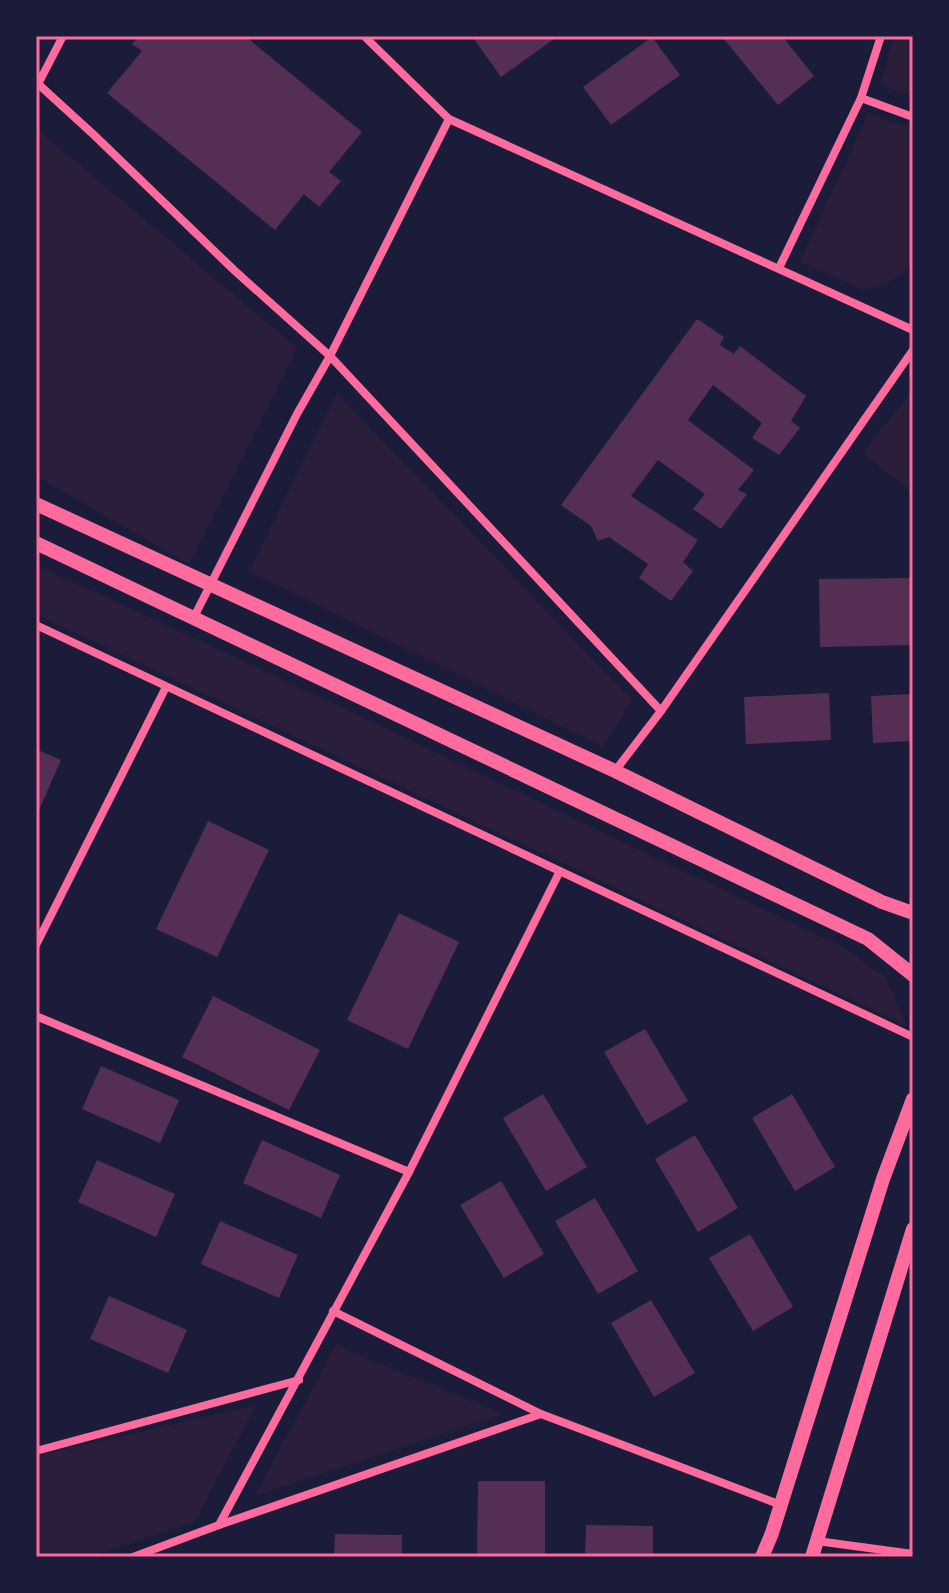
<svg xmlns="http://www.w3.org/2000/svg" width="949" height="1593" font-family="Poppins,sans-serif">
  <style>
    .green { fill: #2a1e3b }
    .building { fill: #542f53 }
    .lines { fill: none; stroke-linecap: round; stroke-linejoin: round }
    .minor { stroke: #ff6b9d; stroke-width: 8 }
    .tertiary { stroke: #ff6b9d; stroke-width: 14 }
    .neatline { fill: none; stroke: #ff6b9d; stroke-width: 3 }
  </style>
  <rect width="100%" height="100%" fill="#1b1b3a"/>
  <g class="green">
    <path d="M894 36H913V97L881 85Z"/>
    <path d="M868 114 913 128V266L886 284 864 290 800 262Z"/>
    <path d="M36 128 297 348 189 564 36 476Z"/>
    <path d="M913 390V493L863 453Z"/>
    <path d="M337 393 632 700 603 747 249 571Z"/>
    <path d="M36 565C307 688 574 820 843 947L885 977 907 1026 36 614Z"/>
    <path d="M336 1345 503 1414 255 1496Z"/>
    <path d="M256 1405 195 1521 87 1557H36V1456Z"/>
  </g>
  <g class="building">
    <path d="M139 36H245L362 132 329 172 341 181 319 207 304 194 275 230 107 93 142 51 132 44Z"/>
    <path d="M478 36H558L501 77 474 39Z"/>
    <path d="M728 36H782L814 76 778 105 724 39Z"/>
    <path d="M652 37 680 75 611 125 583 87Z"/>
    <path d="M697 319 724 337 720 345 734 354 740 346 806 396 791 421 800 428 779 455 752 438 762 423 713 385 688 420 754 470 738 490 747 494 721 529 693 509 705 494 658 460 631 496 698 540 683 562 693 571 671 601 639 578 648 564 609 537 598 541 591 526 561 505Z"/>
    <path d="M913 578V645L820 647 819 579Z"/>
    <path d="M829 693 831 740 746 744 744 697Z"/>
    <path d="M913 694V741L873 743 871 696Z"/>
    <path d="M36 749 61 760 36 817Z"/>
    <path d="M208 821 269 850 217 957 156 929Z"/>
    <path d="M399 913 459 942 408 1049 347 1020Z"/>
    <path d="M213 996 320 1050 289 1110 182 1057Z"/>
    <path d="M645 1029 688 1101 647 1125 604 1052Z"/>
    <path d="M101 1066 179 1100 160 1143 82 1109Z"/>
    <path d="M543 1094 587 1167 546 1191 503 1118Z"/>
    <path d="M792 1094 835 1167 795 1191 752 1118Z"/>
    <path d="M695 1135 738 1208 698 1232 655 1159Z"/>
    <path d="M262 1140 340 1175 321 1218 243 1183Z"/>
    <path d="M97 1160 175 1194 156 1237 78 1202Z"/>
    <path d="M501 1181 544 1254 504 1278 460 1205Z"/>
    <path d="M595 1198 638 1271 598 1294 555 1221Z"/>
    <path d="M220 1221 298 1255 279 1298 201 1264Z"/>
    <path d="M750 1234 793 1307 753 1331 709 1258Z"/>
    <path d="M109 1296 187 1330 168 1373 90 1339Z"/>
    <path d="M651 1300 695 1373 654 1397 611 1323Z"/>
    <path d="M478 1481H545V1557H477Z"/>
    <path d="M586 1525 653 1526V1557H585Z"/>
    <path d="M335 1534 402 1535V1557H334Z"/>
  </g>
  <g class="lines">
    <g class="minor">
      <path d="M364 36 449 119 913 330"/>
      <path d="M36 82 94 135 235 271 330 356 661 711 615 771"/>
      <path d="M36 88 63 36"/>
      <path d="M861 98 913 117"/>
      <path d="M779 268 861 98 881 36"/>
      <path d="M194 617 297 414 330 356 449 119"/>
      <path d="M36 625 913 1037"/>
      <path d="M661 711 913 350"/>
      <path d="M36 945 166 687"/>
      <path d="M36 1016 409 1172 219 1525"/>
      <path d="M409 1172 560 871"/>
      <path d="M333 1311 541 1414"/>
      <path d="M36 1451 299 1380"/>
      <path d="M817 1541 913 1554"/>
      <path d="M133 1557 219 1525 541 1414 781 1505"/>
    </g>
    <g class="tertiary">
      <path d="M36 504 615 771 882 902 913 913"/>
      <path d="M36 543 868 939 913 975"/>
      <path d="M762 1557 772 1533 883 1179 913 1099"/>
      <path d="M812 1557 913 1229"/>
    </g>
  </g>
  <rect width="949" height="1593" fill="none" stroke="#1b1b3a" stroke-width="76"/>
  <rect x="38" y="38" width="873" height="1517" class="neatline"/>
</svg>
